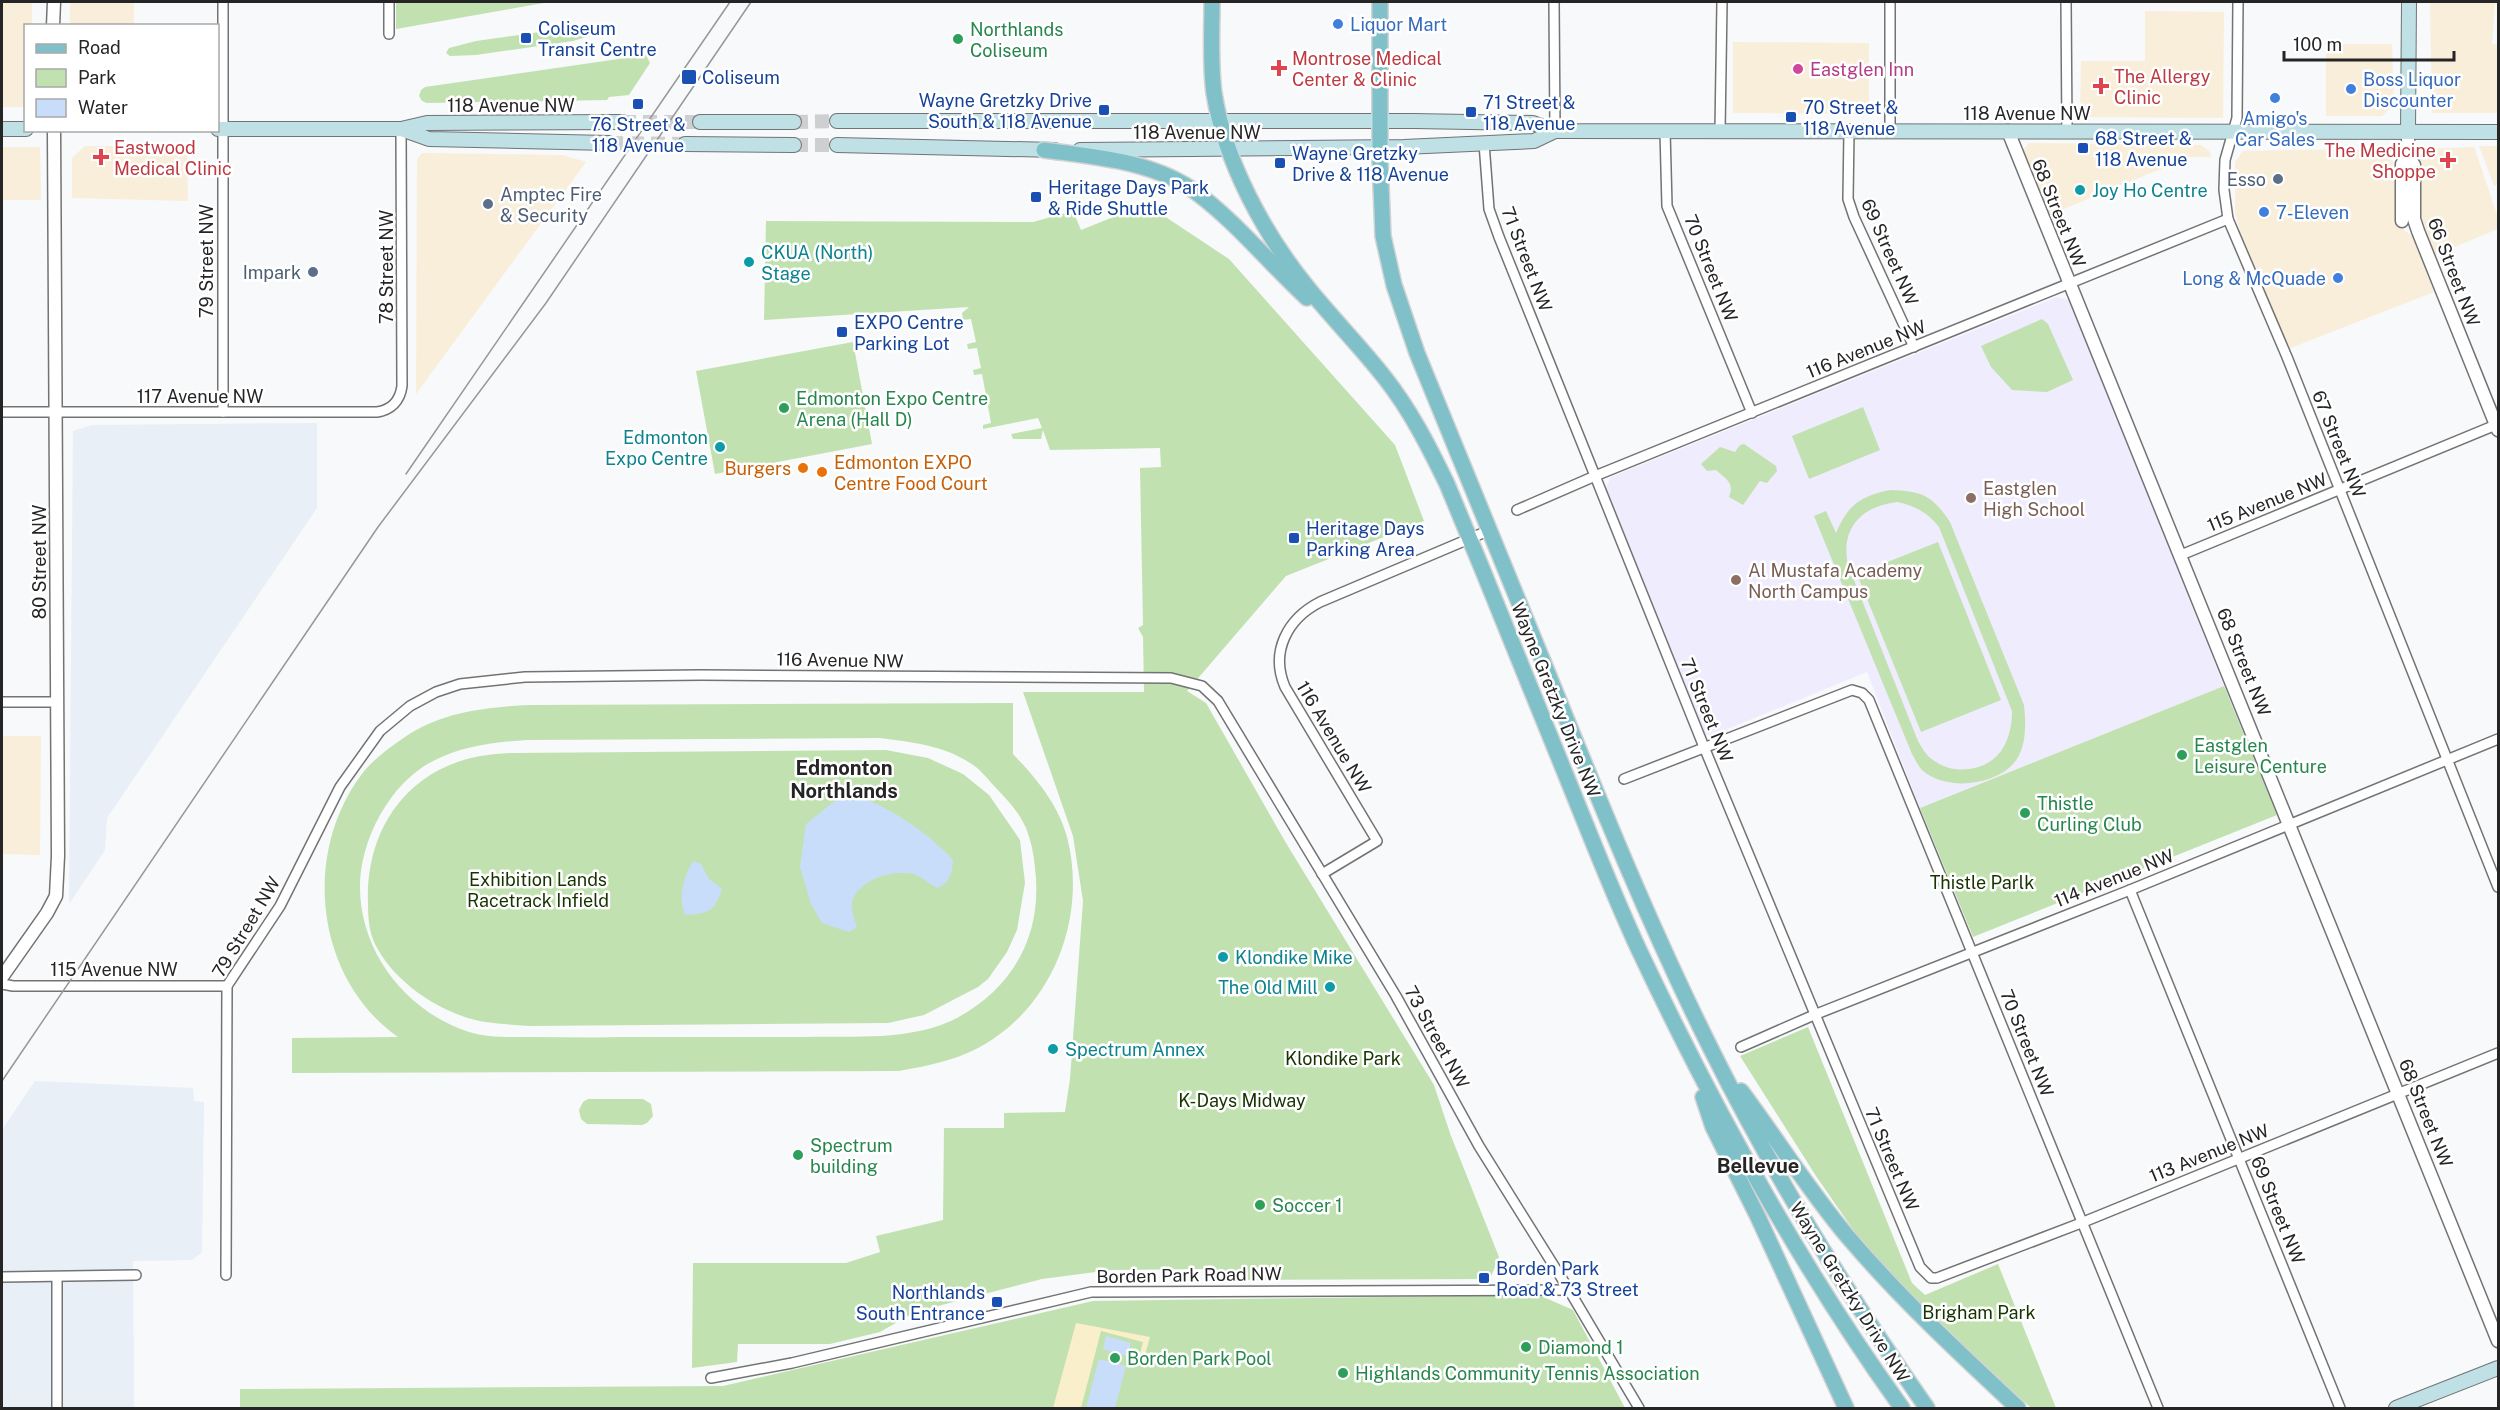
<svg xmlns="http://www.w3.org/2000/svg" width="2500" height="1410" font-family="'Public Sans',sans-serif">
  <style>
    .commercial { fill: #f9eed9 }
    .built { fill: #e8eff7 }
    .education { fill: #efecfe }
    .green { fill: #c2e1b0; fill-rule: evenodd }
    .sand { fill: #f9efca }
    .water { fill: #c7ddfa }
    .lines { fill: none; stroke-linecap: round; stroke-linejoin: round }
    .secondary-tunnel { stroke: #cdcfd0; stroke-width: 14; stroke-dasharray: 14 7; stroke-linecap: butt }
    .minor-casing { stroke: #727375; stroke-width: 12 }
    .tertiary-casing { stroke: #727375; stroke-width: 15 }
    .secondary-casing { stroke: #727375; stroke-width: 16 }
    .primary-casing { stroke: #d3d3d4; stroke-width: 18 }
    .minor { stroke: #fff; stroke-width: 9 }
    .tertiary { stroke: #fff; stroke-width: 12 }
    .secondary { stroke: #bfe0e4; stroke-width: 14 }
    .primary { stroke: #7fc0c9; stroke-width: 15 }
    .tram { stroke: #969798; stroke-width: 1.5 }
    .shop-dot { fill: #3f7fe0; stroke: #fff; stroke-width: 2 }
    .transit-dot { fill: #1a4fb4; stroke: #fff; stroke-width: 2 }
    .leisure-dot { fill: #2e9e5b; stroke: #fff; stroke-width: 2 }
    .health-dot { fill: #e0444e; stroke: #fff; stroke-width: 2 }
    .hotel-dot { fill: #d1479c; stroke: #fff; stroke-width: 2 }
    .service-dot { fill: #5c6f8a; stroke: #fff; stroke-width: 2 }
    .culture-dot { fill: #0f9aa8; stroke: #fff; stroke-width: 2 }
    .food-dot { fill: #e8710a; stroke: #fff; stroke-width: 2 }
    .education-dot { fill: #8d6e63; stroke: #fff; stroke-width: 2 }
    .labels { text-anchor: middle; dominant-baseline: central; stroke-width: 5; stroke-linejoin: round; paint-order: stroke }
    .shop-label { font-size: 18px; fill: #366cbe; stroke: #fff; text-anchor: start }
    .transit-label { font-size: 18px; fill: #164399; stroke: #fff; text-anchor: start }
    .leisure-label { font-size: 18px; fill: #27864d; stroke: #fff; text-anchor: start }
    .health-label { font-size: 18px; fill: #be3a42; stroke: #fff; text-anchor: start }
    .hotel-label { font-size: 18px; fill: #b23c85; stroke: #fff; text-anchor: start }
    .street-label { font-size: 18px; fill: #252526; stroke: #fff }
    .service-label { font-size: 18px; fill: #4e5e75; stroke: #fff; text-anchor: end }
    .culture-label { font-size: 18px; fill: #0d838f; stroke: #fff; text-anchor: start }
    .food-label { font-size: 18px; fill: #c56008; stroke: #fff; text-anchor: start }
    .education-label { font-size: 18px; fill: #785e54; stroke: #fff; text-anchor: start }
    .park-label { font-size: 18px; fill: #173400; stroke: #fff }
    .neighbourhood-label { font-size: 20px; font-weight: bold; fill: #252526; stroke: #fff }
  </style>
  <rect width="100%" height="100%" fill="#f7f9fb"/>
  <g class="commercial">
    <path d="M2 2H32V25L26 26 25 107H2Z"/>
    <rect x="70" y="2" width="64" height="23"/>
    <path d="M2430 2H2495L2492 44H2498V113H2432Z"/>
    <path d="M2145 11 2224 12 2223 118 2080 117 2081 61H2145Z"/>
    <path d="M1733 42 1869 43V114L1733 113Z"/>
    <path d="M2326 44H2392L2394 104 2382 116H2326Z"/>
    <path d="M2029 143 2201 145 2210 152 2211 157H2190L2049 215 2023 150Z"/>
    <path d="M85 146H187L188 201 72 198V158Z"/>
    <path d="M2479 146H2498V184L2494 186Z"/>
    <path d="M2 147H40L41 200H2Z"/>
    <path d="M2474 147 2498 217V229L2435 255 2419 211 2416 156 2426 149Z"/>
    <path d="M2382 149 2393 162 2400 227 2412 236 2434 292 2288 349 2240 232 2235 212V162L2243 151Z"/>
    <path d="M422 153 563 155 586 162 416 394 417 159Z"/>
    <path d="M2 736H41L40 855 2 854Z"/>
  </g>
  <g class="built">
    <path d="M317 423V508L107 818 105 850 69 904 73 431 92 425Z"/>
    <path d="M35 1081 193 1088 194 1101 204 1102 202 1252 192 1260 133 1261 134 1408H2V1130Z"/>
  </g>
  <path class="education" d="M2057 297 2069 300 2224 686 1920 808 1867 672 1713 735 1705 734 1606 488 1611 477Z"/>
  <g class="green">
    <path d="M396 2H550L396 29Z"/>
    <path d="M596 24 605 27 604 32 573 41 476 55 450 56 446 53 449 48 476 41Z"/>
    <path d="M646 55 650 63 629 95 609 97 607 100 427 103 422 101 419 96 421 90 425 87Z"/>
    <path d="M1146 204 1229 259 1395 445 1424 521 1286 576 1187 691 1206 703 1286 843 1434 1085 1451 1136 1499 1257 1490 1279 1216 1280 1205 1269H1200L1111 1270 1042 1279 915 1312 880 1332 830 1344H738L737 1362 692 1368 693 1263H846L880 1252 876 1236 943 1220 944 1128H1004V1113L1065 1112 1070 1079 1083 901 1073 836 1023 692H1144L1143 637 1138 628 1143 625 1140 468 1161 467 1160 448 1050 450 1043 430 1041 439H1013L1011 434 1042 428 1038 418 983 429V425L991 423 987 401 979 402 978 397 986 395 982 374 974 375 973 370 981 368 977 348 968 349 967 344 976 342 971 319 963 320 962 313 969 307 764 320 766 221 1033 222 1073 211 1081 230Z"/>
    <path d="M2042 319 2048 324 2073 380 2047 392 2012 390 1991 367 1981 346Z"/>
    <path d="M853 342 872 444 715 474 696 371Z"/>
    <path d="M1863 407 1880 450 1809 479 1792 436Z"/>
    <path d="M1744 444 1776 466 1777 471 1767 483 1760 481 1743 505 1729 497C1735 483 1726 479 1716 470L1707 471 1701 464 1720 447 1735 452 1740 445Z"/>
    <path d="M1890 490C1922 491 1932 495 1950 522L2024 705C2026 723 2027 749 2013 764 1993 786 1945 791 1922 770 1918 766 1915 759 1912 754L1814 516 1826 511 1836 533C1848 505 1860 496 1890 490ZM1897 502C1915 506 1927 512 1939 527L2012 711C2012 740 2000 765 1969 769 1954 771 1941 767 1929 757 1925 753 1921 746 1918 741L1848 565C1840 528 1862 506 1897 502Z"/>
    <path d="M1938 542 2001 700 1921 732 1857 574Z"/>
    <path d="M2224 686 2277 815 1973 937 1920 808Z"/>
    <path d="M1013 703V754C1036 778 1058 804 1067 837 1088 918 1052 1009 978 1048 953 1061 926 1066 899 1071L292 1073V1038L398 1037C314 978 301 850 365 770 377 756 396 743 411 733 447 711 489 707 530 705ZM880 738C910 742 943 745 970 763 979 768 987 778 994 786 1006 798 1019 812 1026 828 1031 841 1034 854 1035 868 1043 933 1015 986 957 1018 945 1024 931 1029 919 1031 882 1039 842 1036 805 1037 744 1037 684 1037 624 1037 592 1038 561 1037 530 1037 511 1037 488 1038 469 1032 407 1012 360 953 360 887 360 839 391 781 435 760 463 746 496 742 527 740Z"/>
    <path d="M886 750 928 758 963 774 989 795 1020 840 1025 883 1017 930 1007 952 988 979 978 987 924 1015 888 1023 529 1026C507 1024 483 1024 462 1016 428 1004 391 977 375 944 369 932 368 917 368 904 366 856 383 809 423 780 450 760 481 754 513 753Z"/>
    <path d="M1808 1027 1912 1283 1925 1295 1998 1264 2056 1408H2031L1915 1303 1854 1231 1816 1176 1740 1056Z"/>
    <path d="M588 1099H643L651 1104 653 1116 647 1123 642 1125 587 1124 581 1119 579 1110 583 1102Z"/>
    <path d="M1539 1295 1573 1310 1625 1408H240V1389L723 1386 1093 1301Z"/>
  </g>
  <path class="sand" d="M1076 1323 1150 1337 1143 1362 1138 1361 1143 1342 1101 1331 1081 1408H1053Z"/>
  <g class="water">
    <path d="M851 794C890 807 925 830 953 860 952 873 950 883 937 888 930 884 923 878 916 875 896 867 856 880 852 903 851 911 855 920 857 927L849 932 822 923 811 904 800 867 806 824 832 803Z"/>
    <path d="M693 861 701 864 709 879 722 889C714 913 708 913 685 915 678 896 683 878 693 861Z"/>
    <path d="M1106 1336 1131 1343 1127 1356 1103 1349Z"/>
    <path d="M1099 1359 1126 1366 1115 1408H1086Z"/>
  </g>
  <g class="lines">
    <g class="secondary-tunnel">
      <path d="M622 122H700"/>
      <path d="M794 122 837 121"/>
      <path d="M609 143 685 144"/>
      <path d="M794 145H837"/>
    </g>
    <g class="minor-casing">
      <g id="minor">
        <path d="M223 2V412"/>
        <path d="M1554 2 1555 131"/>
        <path d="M2066 2 2067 131"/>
        <path d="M2238 2 2237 118 2225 160 2224 190 2228 219 2287 357 2498 887"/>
        <path d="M389 34V2"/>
        <path d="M1665 131 1667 206 1752 413"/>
        <path d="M1720 131 1722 2"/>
        <path d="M1849 131 1848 199 1854 217 1914 347"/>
        <path d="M1890 131V2"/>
        <path d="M1484 143 1489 209 1499 237 1704 747 1920 1267 1931 1278H1937L2081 1223 2498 1053"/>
        <path d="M2 412H377C391 410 400 401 402 386L401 129"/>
        <path d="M1517 510 1595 476 2228 219"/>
        <path d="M2181 555 2498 424"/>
        <path d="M2 702H57"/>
        <path d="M1624 779 1852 690 1862 693 1869 700 2158 1408"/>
        <path d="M1322 874 1377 841 1285 687C1270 652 1287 619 1320 602L1490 530"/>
        <path d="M2130 890 2340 1408"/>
        <path d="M2 984 13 986H227"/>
        <path d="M1741 1047 1814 1015 2130 890 2498 739"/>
        <path d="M226 1275 227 986 280 906 340 787 380 731 410 706 436 692 460 684 525 677 701 675 1171 678 1202 686 1218 701 1396 996 1479 1146 1569 1290 1639 1408"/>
        <path d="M2 1277 136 1275"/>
        <path d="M711 1378 792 1363 1091 1292 1569 1290"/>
        <path d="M57 1408V1277"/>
      </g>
    </g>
    <g class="tertiary-casing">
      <g id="tertiary">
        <path d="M53 26 54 2"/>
        <path d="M2008 131 2498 1341"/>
        <path d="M2408 131V156L2414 165V219L2418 231 2498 430"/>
        <path d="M2402 221V164L2408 156"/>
        <path d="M2 977 47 913 56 896 58 856 54 130"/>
      </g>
    </g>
    <g class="secondary-casing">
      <g id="secondary">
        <path d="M837 121H1414L1533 123 1555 131 2498 132"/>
        <path d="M700 122H794"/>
        <path d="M2 129H26"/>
        <path d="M218 129H401L427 123 622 122"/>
        <path d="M401 129 429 139 609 143"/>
        <path d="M2408 131 2409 2"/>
        <path d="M685 144 794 145"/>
        <path d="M837 145 1055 150"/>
        <path d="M1080 150 1404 147 1534 141 1555 131"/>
        <path d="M2396 1408 2498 1368"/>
      </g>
    </g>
    <g class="primary-casing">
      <g id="primary">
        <path d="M1212 2C1212 31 1210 63 1214 93 1225 162 1264 234 1308 288 1333 319 1361 347 1385 378 1411 411 1429 447 1447 484 1487 580 1526 676 1565 773 1589 832 1612 892 1639 950 1714 1109 1799 1265 1902 1408"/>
        <path d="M1380 2V160L1383 236 1394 285 1417 353C1461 462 1506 571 1551 681 1601 805 1651 929 1711 1049 1773 1174 1847 1294 1927 1408"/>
        <path d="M1044 150C1095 157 1154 161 1197 193 1237 223 1270 264 1307 298"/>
        <path d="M1741 1091C1777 1139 1809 1191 1848 1237 1901 1299 1959 1353 2018 1408"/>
        <path d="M1703 1097 1713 1127 1758 1217 1846 1408"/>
      </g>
    </g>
    <use href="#minor" class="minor"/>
    <use href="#tertiary" class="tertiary"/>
    <use href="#secondary" class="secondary"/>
    <use href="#primary" class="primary"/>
    <g class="tram">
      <path d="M406 474 730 2"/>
      <path d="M2 1081 378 527 546 303 751 2"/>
    </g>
  </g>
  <g class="shop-dot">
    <circle cx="1338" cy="24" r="6"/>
    <circle cx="2351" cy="89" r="6"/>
    <circle cx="2275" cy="98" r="6"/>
    <circle cx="2264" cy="212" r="6"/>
    <circle cx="2338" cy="278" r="6"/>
  </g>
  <g class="transit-dot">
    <rect x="520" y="32" width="12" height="12" rx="3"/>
    <rect x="681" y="69" width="16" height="16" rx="3"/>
    <rect x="632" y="98" width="12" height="12" rx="3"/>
    <rect x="1098" y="104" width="12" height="12" rx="3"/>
    <rect x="1465" y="106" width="12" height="12" rx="3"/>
    <rect x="1785" y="111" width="12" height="12" rx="3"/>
    <rect x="2077" y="142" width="12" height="12" rx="3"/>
    <rect x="1274" y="157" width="12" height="12" rx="3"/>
    <rect x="1030" y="191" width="12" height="12" rx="3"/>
    <rect x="836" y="326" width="12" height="12" rx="3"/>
    <rect x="1288" y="532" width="12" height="12" rx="3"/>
    <rect x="1478" y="1272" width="12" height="12" rx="3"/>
    <rect x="991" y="1296" width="12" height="12" rx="3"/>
  </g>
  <g class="leisure-dot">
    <circle cx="958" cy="39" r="6"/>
    <circle cx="784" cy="408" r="6"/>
    <circle cx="2182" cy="755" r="6"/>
    <circle cx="2025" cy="813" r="6"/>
    <circle cx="798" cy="1155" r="6"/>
    <circle cx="1260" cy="1205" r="6"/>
    <circle cx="1526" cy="1347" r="6"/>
    <circle cx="1115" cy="1358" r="6"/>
    <circle cx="1343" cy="1373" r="6"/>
  </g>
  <g class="health-dot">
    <path d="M1276 59h6v6h6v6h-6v6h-6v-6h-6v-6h6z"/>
    <path d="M2098 77h6v6h6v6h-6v6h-6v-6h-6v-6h6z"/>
    <path d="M98 148h6v6h6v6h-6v6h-6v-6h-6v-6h6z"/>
    <path d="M2445 151h6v6h6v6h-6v6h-6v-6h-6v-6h6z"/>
  </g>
  <circle class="hotel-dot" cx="1798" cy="69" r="6"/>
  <g class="service-dot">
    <circle cx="2278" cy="179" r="6"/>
    <circle cx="488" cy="204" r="6"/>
    <circle cx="313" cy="272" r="6"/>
  </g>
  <g class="culture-dot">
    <circle cx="2080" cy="190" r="6"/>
    <circle cx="749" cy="262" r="6"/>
    <circle cx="720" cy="447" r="6"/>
    <circle cx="1223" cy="957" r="6"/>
    <circle cx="1330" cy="987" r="6"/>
    <circle cx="1053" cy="1049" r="6"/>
  </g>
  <g class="food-dot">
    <circle cx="803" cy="468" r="6"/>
    <circle cx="822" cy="472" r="6"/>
  </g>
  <g class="education-dot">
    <circle cx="1971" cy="498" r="6"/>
    <circle cx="1736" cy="580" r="6"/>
  </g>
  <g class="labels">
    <g class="shop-label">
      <text x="1350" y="24">Liquor Mart</text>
      <text x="2363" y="79">Boss Liquor<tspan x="2363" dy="21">Discounter</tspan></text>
      <text x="2275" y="118" text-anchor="middle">Amigo's<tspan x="2275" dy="21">Car Sales</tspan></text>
      <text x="2276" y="212">7-Eleven</text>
      <text x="2326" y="278" text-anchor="end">Long &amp; McQuade</text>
    </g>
    <g class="transit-label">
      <text x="538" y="28">Coliseum<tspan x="538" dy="21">Transit Centre</tspan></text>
      <text x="702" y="77">Coliseum</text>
      <text x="1092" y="100" text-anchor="end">Wayne Gretzky Drive<tspan x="1092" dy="21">South &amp; 118 Avenue</tspan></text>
      <text x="1483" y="102">71 Street &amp;<tspan x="1483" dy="21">118 Avenue</tspan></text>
      <text x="1803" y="107">70 Street &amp;<tspan x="1803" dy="21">118 Avenue</tspan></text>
      <text x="638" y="124" text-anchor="middle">76 Street &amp;<tspan x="638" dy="21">118 Avenue</tspan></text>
      <text x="2095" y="138">68 Street &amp;<tspan x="2095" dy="21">118 Avenue</tspan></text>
      <text x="1292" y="153">Wayne Gretzky<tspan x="1292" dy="21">Drive &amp; 118 Avenue</tspan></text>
      <text x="1048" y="187">Heritage Days Park<tspan x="1048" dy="21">&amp; Ride Shuttle</tspan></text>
      <text x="854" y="322">EXPO Centre<tspan x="854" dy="21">Parking Lot</tspan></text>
      <text x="1306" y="528">Heritage Days<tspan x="1306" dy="21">Parking Area</tspan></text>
      <text x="1496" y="1268">Borden Park<tspan x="1496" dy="21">Road &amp; 73 Street</tspan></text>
      <text x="985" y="1292" text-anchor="end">Northlands<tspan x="985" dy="21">South Entrance</tspan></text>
    </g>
    <g class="leisure-label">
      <text x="970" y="29">Northlands<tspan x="970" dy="21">Coliseum</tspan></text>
      <text x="796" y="398">Edmonton Expo Centre<tspan x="796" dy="21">Arena (Hall D)</tspan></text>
      <text x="2194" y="745">Eastglen<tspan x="2194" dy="21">Leisure Centure</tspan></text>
      <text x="2037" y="803">Thistle<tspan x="2037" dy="21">Curling Club</tspan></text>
      <text x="810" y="1145">Spectrum<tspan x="810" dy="21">building</tspan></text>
      <text x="1272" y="1205">Soccer 1</text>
      <text x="1538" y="1347">Diamond 1</text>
      <text x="1127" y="1358">Borden Park Pool</text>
      <text x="1355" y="1373">Highlands Community Tennis Association</text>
    </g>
    <g class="health-label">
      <text x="1292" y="58">Montrose Medical<tspan x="1292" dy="21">Center &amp; Clinic</tspan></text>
      <text x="2114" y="76">The Allergy<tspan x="2114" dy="21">Clinic</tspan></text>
      <text x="114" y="147">Eastwood<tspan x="114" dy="21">Medical Clinic</tspan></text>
      <text x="2436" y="150" text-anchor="end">The Medicine<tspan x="2436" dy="21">Shoppe</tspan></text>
    </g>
    <g class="hotel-label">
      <text x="1810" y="69">Eastglen Inn</text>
    </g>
    <g class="street-label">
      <text x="511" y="105">118 Avenue NW</text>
      <text x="2027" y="113">118 Avenue NW</text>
      <text x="1197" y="132">118 Avenue NW</text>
      <text transform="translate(2059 213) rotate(68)">68 Street NW</text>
      <text transform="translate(1890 252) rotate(66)">69 Street NW</text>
      <text transform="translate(1527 259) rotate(69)">71 Street NW</text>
      <text transform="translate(206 261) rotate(-90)">79 Street NW</text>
      <text transform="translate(386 267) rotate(-90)">78 Street NW</text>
      <text transform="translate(1711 268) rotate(68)">70 Street NW</text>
      <text transform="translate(2454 272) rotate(69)">66 Street NW</text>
      <text transform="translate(1866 349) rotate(-22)">116 Avenue NW</text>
      <text x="200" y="396">117 Avenue NW</text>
      <text transform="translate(2339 444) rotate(68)">67 Street NW</text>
      <text transform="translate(2267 502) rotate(-22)">115 Avenue NW</text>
      <text transform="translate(39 562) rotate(-90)">80 Street NW</text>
      <text transform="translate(840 660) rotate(1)">116 Avenue NW</text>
      <text transform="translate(2244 662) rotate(68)">68 Street NW</text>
      <text transform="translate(1556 700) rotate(68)">Wayne Gretzky Drive NW</text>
      <text transform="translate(1707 710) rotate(68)">71 Street NW</text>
      <text transform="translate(1334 737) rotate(59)">116 Avenue NW</text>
      <text transform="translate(2114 878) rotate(-22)">114 Avenue NW</text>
      <text transform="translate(246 927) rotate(-59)">79 Street NW</text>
      <text x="114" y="969">115 Avenue NW</text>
      <text transform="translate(1437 1037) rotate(61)">73 Street NW</text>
      <text transform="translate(2027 1043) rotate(68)">70 Street NW</text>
      <text transform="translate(2426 1113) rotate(68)">68 Street NW</text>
      <text transform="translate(2209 1153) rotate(-22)">113 Avenue NW</text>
      <text transform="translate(1892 1159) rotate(67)">71 Street NW</text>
      <text transform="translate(2278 1210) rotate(68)">69 Street NW</text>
      <text transform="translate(1189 1275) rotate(-1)">Borden Park Road NW</text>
      <text transform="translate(1850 1292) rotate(58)">Wayne Gretzky Drive NW</text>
    </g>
    <g class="service-label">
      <text x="2266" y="179">Esso</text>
      <text x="500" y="194" text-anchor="start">Amptec Fire<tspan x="500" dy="21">&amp; Security</tspan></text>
      <text x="301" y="272">Impark</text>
    </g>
    <g class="culture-label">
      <text x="2092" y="190">Joy Ho Centre</text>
      <text x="761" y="252">CKUA (North)<tspan x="761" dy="21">Stage</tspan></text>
      <text x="708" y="437" text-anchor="end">Edmonton<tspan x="708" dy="21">Expo Centre</tspan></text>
      <text x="1235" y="957">Klondike Mike</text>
      <text x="1318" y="987" text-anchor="end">The Old Mill</text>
      <text x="1065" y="1049">Spectrum Annex</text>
    </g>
    <g class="food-label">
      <text x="834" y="462">Edmonton EXPO<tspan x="834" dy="21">Centre Food Court</tspan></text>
      <text x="791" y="468" text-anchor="end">Burgers</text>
    </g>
    <g class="education-label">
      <text x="1983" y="488">Eastglen<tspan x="1983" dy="21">High School</tspan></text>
      <text x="1748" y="570">Al Mustafa Academy<tspan x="1748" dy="21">North Campus</tspan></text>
    </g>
    <g class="park-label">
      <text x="538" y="879">Exhibition Lands<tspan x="538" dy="21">Racetrack Infield</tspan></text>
      <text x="1982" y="882">Thistle Parlk</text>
      <text x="1343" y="1058">Klondike Park</text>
      <text x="1242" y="1100">K-Days Midway</text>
      <text x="1979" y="1312">Brigham Park</text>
    </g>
    <g class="neighbourhood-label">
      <text x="844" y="768">Edmonton<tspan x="844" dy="23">Northlands</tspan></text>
      <text x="1758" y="1166">Bellevue</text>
    </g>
  </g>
  <rect width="2500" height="1410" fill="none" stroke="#252526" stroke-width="6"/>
  <rect x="24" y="24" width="195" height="108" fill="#ffffff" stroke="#a8a8a8" stroke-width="1.5"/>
  <rect x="36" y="44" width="30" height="9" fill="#7fc0c9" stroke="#a8a8a8" stroke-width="1.5"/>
  <text x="78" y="54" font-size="18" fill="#252526">Road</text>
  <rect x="36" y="69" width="30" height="18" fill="#c2e1b0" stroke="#a8a8a8" stroke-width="1.5"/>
  <text x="78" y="84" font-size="18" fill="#252526">Park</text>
  <rect x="36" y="99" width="30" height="18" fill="#c7ddfa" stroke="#a8a8a8" stroke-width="1.5"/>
  <text x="78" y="114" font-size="18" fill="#252526">Water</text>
  <path d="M2284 51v9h170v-9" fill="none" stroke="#252526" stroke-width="3"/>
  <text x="2293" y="51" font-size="18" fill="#252526" stroke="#ffffff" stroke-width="4.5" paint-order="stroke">100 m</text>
</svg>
